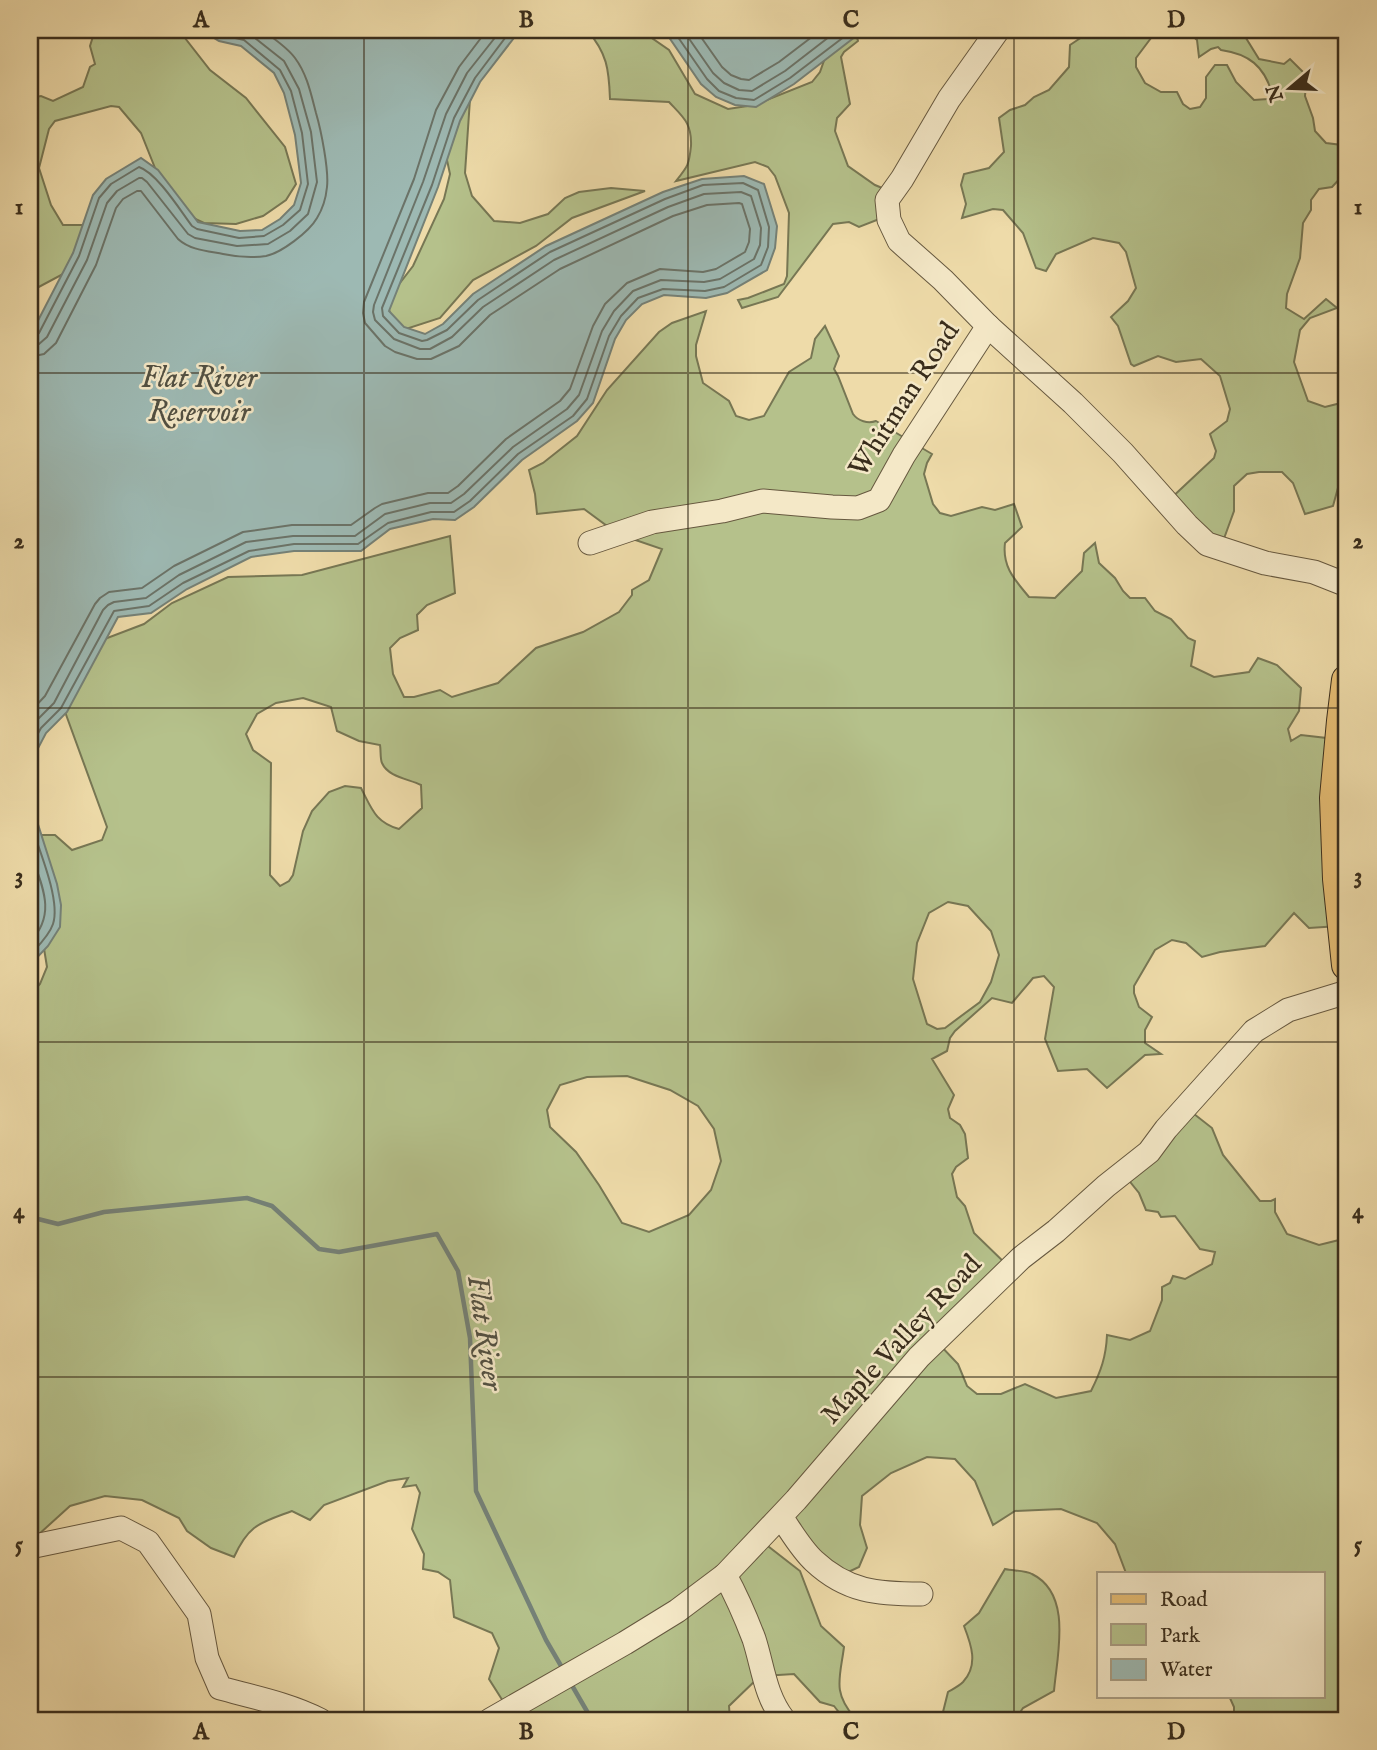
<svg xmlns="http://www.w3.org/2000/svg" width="1377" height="1750" font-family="'IM FELL English',serif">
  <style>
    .green { fill: #b5c18b; stroke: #777754; stroke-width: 2; fill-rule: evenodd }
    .water { fill: #9db9b3; stroke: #758177; stroke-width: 2 }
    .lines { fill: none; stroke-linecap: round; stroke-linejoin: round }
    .shore { stroke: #6b7368; stroke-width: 2 }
    .stream { stroke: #758177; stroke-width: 4.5 }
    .minor-casing { stroke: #66583f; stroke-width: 25 }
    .major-casing { stroke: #392d1c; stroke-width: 32 }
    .minor { stroke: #f4e8c7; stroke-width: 23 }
    .major { stroke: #e7be74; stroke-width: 30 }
    .grid { fill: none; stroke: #392d1c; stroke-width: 2; stroke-opacity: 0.55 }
    .labels { text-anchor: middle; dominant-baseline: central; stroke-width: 5; stroke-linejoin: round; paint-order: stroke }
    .street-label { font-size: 28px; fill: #392d1c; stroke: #f4e8c7 }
    .water-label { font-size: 30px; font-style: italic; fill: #525042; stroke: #f4e8c7 }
    .neatline { fill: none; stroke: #392d1c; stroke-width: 2.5 }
    .grid-label { font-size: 23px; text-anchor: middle; font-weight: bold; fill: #392d1c }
  </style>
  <rect width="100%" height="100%" fill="#eedba9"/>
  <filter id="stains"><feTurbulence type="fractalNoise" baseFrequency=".00286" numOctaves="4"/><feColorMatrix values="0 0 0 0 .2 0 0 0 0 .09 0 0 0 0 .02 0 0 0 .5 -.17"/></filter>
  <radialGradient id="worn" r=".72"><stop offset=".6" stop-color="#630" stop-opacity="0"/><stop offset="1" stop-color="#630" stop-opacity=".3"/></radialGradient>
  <g class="green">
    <path d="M95 30H176L181 33 210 70 246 98 285 147 296 184 286 200 263 216 236 224 204 223 189 216 167 198 141 133 119 107 111 106 55 121 49 129 39 168 51 205 63 225H88L65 273 35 289 30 276V98L41 96 53 101 83 87 90 67 95 64 90 46Z"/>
    <path d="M587 30H624L643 32 669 50 695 94 728 109 754 105 812 82 820 72 826 55 856 34 858 41 844 52 841 57 850 104 837 118 835 131 848 166 875 185 887 190V216L859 227 849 222 833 224 778 297 742 308 738 300 748 298 784 284 787 276 789 213 775 176 768 167 755 162 676 181C688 166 689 165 691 146 692 123 683 117 669 102L610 99C609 69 607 53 587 30Z"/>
    <path d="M1086 30H1157L1136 58V67L1145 83 1161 92H1177L1183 104 1190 109 1200 107 1206 98V77L1215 65H1227L1236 82 1254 100 1268 99 1272 93C1264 66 1249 54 1221 50L1218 47 1211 49 1199 57 1197 40 1186 30H1241L1259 59 1284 64 1290 59 1309 78 1306 83 1305 96 1313 118 1315 131 1326 143 1342 145 1347 150 1345 173 1332 187 1319 189 1311 200V210L1303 223 1300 258 1287 294 1286 308 1304 319 1326 299 1337 308 1310 318 1300 330 1294 362 1308 401 1325 407 1345 402 1347 406V455L1333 506 1305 514 1293 483 1282 472H1259L1247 474 1234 486V511L1222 544 1167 502 1214 458 1216 451 1210 434 1227 421 1230 409 1220 376 1201 359 1176 362 1158 356 1134 366 1131 364 1118 326 1111 317 1128 301 1136 288 1126 252 1119 243 1093 238 1056 254 1046 271 1036 268 1023 233 1003 210 993 209 962 218 966 204 961 185 964 174 989 168 1004 152 999 118 1010 110 1025 105 1034 97 1049 90 1069 67 1070 45 1085 35Z"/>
    <path d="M470 99 465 173 472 196 494 221 520 223 548 214 565 198 579 192 611 188 645 191 572 218 536 246 473 280 440 318 406 329 393 324 388 306 390 296 413 266 444 199 450 174 442 137Z"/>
    <path d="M706 311 696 345V356L703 383 729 401 736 416 749 420 764 416 789 372 811 358 815 339 825 326 839 356 834 369 838 376 853 414C858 421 868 424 876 421L932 454 927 463 924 474 933 504 940 513 951 516 982 507 995 510 1014 504 1022 527 1005 543C1002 567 1015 580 1029 597L1055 598 1082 571 1084 553 1095 543 1099 563 1115 578 1123 591 1130 598H1145L1155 611 1171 619 1188 638 1195 641 1191 666 1214 677 1249 672 1258 658 1277 665 1301 688 1299 711 1288 729 1291 741 1301 735 1335 739 1339 926 1309 928 1294 913 1265 946 1220 952 1202 957 1186 943 1172 940 1155 950 1134 986V993L1139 1007 1152 1017 1145 1030V1043L1161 1054 1145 1055 1107 1088 1087 1069 1058 1071 1045 1039 1054 987 1044 976 1033 978 1012 1003 992 998 955 1031 950 1038 947 1051 932 1059 954 1095 948 1109 950 1118 960 1125 965 1134 968 1158 956 1167 952 1174 957 1197 965 1206 974 1233 1007 1265 937 1342 958 1364 967 1386 977 1394H1001L1025 1384 1056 1398 1091 1391C1101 1371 1106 1357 1107 1335L1130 1340 1150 1331 1162 1300V1287L1170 1283 1173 1276 1185 1279 1212 1264 1215 1252 1200 1249 1175 1216 1161 1217 1158 1212 1146 1210 1139 1193 1123 1173 1189 1110 1212 1128 1223 1155 1260 1201H1271L1275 1199V1212L1287 1234 1319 1245 1343 1239 1347 1236V1272L1343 1277V1287L1347 1295V1326L1343 1328 1341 1345 1347 1359V1720H1234V1707L1229 1696H1323V1573H1126L1115 1544 1097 1523 1061 1509 1015 1511 993 1525 975 1481 955 1459 927 1457 891 1473 862 1496 860 1525 867 1548 859 1567 844 1574 780 1518 764 1543 800 1571 821 1626 844 1647C840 1678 832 1692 855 1718L854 1720H845L834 1706 820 1702 794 1674 760 1676 729 1706 730 1720H487L508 1709 489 1679 499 1648 492 1633 454 1617 450 1580 438 1572 423 1569 424 1554 412 1529 420 1493 416 1485 403 1487 408 1478 388 1481 324 1505 310 1520 292 1511C260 1523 249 1524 234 1557L211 1548 187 1531 179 1518 142 1500 105 1496 70 1506 38 1535 35 1531 30 1530V995L40 984 47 967 40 924 33 835H55L72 850 102 840 107 827 64 709 94 643 144 624 172 603 228 577 302 575 450 536 455 593 427 605 417 615 418 630 400 638 390 648 393 674 404 697H414L440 690 452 697 498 683 536 648 583 632 619 612 632 595V590L649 580 662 549 618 534 584 509 537 514 535 494 529 470 543 463 577 436 607 390 659 332 672 323ZM303 698 331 707 337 731 359 741 380 745C381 750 380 759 382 763 388 777 409 779 421 785L422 808 399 829C375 822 372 809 361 788L345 786 329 792 312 811 303 831 293 875 289 881 280 886 270 875 271 763 253 750 246 734 257 714 276 703ZM948 902 968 906 991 931 999 955 991 982 980 1002 945 1028 937 1029 927 1024 913 979 917 943 929 913ZM627 1076 670 1090 698 1106 714 1129 721 1161 711 1190 689 1215 649 1232 622 1223 599 1185 576 1152 550 1127 547 1110 560 1085 587 1077Z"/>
    <path d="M1005 1569C1013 1571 1025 1570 1032 1574 1073 1594 1057 1655 1054 1691L1023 1708 1015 1720H941L948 1692C953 1689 959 1686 963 1682 979 1665 971 1644 964 1626L979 1613Z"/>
  </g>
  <g class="water">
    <path d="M201 30H520L480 82 460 121 438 187 389 311 404 327 425 334 443 324 473 294 546 246 663 192 702 179 744 176 764 184 777 226 775 248 767 270 727 293 706 298 664 295 642 304 626 320 615 339 593 403 577 421 522 460 474 507 455 520 433 519 390 529 361 551H294L251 557 187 589 151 613 118 617 67 712 46 733 36 752 33 796 36 818 57 884 61 905 60 927 48 946 30 965V336L73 253 93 195 106 179 141 158 158 170 198 222 240 231 262 230 280 219 294 205 301 183 295 135 284 93 274 73 241 46 219 41Z"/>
    <path d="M664 30H864L794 84 756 107 735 105 716 97 701 84Z"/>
  </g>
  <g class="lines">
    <g class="shore">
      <path d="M673 30 707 79 719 91 736 98 754 100 790 78 853 30"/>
      <path d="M683 30 713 73 724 83 739 90 752 91 785 71 838 30"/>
      <path d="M696 30 722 67 731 75 741 79 749 80 779 62 821 30"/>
      <path d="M30 337H35L39 333 79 256 99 198 111 184 139 167C157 173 180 210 192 226L197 229 239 238 264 236 283 225 300 210 308 184 302 133 291 91 280 70 244 40 222 35 214 30"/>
      <path d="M30 346 39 344 47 337 87 260 107 203 117 191 139 178H142L147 182 188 234 195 238 237 246 268 244 290 231 308 214 317 182 311 132 299 89 284 61 250 34 240 30"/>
      <path d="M30 357 44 354 56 343 96 265 116 208 123 199 137 191H141L178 239C190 250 207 251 223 254 237 257 251 258 266 256 281 253 309 232 317 218 322 210 326 197 327 187 329 170 321 130 316 113 311 94 307 74 295 58 287 47 273 38 262 30"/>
      <path d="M30 712 45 696 95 604 100 598 109 592 142 588 174 566 243 532 292 525H351L375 508 382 504 428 493H448L458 486 506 439 560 401 570 389 593 326 605 304 627 283 660 269 703 272 716 269 745 252 749 242 750 229 742 204 739 203 707 205 673 216 560 269 490 315 459 346 431 359H417L395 352 385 346 365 323 363 313 364 302 414 179 436 110 459 67 487 30"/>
      <path d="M30 730 35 722 54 703 103 610 108 605 114 602 146 598 179 575 246 542 293 536H355L385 514 430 503H451L464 494 513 447 567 409 579 395 602 331 614 311 633 291 661 280 704 282 720 279 754 259 760 245 761 228 751 196 741 192 704 194 668 207 554 260 483 307 452 337 430 349H420L394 339 375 320 373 312 374 305 423 182 446 114 467 73 501 30"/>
      <path d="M30 748 41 728 61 708 114 611 149 606 183 583 249 551 294 544H358L388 523 431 512H454L470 501 518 454 573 416 587 399 609 336 621 316 638 298 663 289 705 291 724 287 761 265 768 247 769 227 758 190 743 183 703 185 665 199 550 252 478 300 447 330 427 340 422 341 399 333 383 316 382 308 432 185 454 118 475 78 511 30"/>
      <path d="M30 822C38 847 61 900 53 924 49 936 38 946 30 955"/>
      <path d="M30 851C41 884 58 913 30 942"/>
    </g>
    <g class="stream">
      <path d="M30 1210 38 1219 58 1224 104 1212 247 1198 272 1206 319 1249 339 1252 437 1234 458 1271 470 1338 476 1491 546 1640 564 1671"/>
      <path d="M570 1682 592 1720"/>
    </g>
    <g class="minor-casing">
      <g id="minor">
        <path d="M998 30 949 99 902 179 887 200 889 220 899 241 943 280 988 326 1073 403 1123 453 1187 525 1207 544 1265 563 1314 572 1347 585"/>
        <path d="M590 543 652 522 722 511 763 501 832 507 858 508 879 500 904 455 988 326"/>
        <path d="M781 1517C791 1531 801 1549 814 1561 847 1592 878 1594 921 1594"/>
        <path d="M30 1547 121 1528 148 1542 199 1614 207 1658 220 1688C253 1697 289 1704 320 1720"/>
        <path d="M725 1575C736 1595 746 1618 754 1639 763 1667 765 1696 784 1720"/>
        <path d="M490 1720 625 1643 677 1611 725 1575 796 1500 919 1357 1021 1258 1056 1231 1106 1186 1149 1152 1166 1129 1254 1031 1288 1010 1347 992"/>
      </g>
    </g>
    <g class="major-casing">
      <path id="major" d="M1347 680 1342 721 1335 798 1338 879 1347 965"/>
    </g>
    <use href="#minor" class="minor"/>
    <use href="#major" class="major"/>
  </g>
  <path class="grid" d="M364 30V1720M688 30V1720M1014 30V1720M30 373H1347M30 708H1347M30 1042H1347M30 1377H1347"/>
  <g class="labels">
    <g class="street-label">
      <text transform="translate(905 400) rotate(-57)">Whitman Road</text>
      <text transform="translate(902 1340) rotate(-47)">Maple Valley Road</text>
    </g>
    <g class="water-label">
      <text x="199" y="379">Flat River<tspan x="199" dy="34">Reservoir</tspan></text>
      <text transform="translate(484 1333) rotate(82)">Flat River</text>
    </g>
  </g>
  <rect width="1377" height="1750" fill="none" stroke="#eedba9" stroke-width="77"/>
  <rect x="1097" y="1572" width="228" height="126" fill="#f4e8c7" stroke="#a99d83" stroke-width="2"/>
  <rect x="1111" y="1594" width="35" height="10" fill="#e7be74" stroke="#a99d83" stroke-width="2"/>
  <text x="1160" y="1606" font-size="21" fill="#392d1c">Road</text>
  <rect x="1111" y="1624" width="35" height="21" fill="#b5c18b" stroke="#a99d83" stroke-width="2"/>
  <text x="1160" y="1642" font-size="21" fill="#392d1c">Park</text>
  <rect x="1111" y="1659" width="35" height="21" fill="#9db9b3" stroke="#a99d83" stroke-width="2"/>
  <text x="1160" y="1676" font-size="21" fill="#392d1c">Water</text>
  <g transform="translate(1290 88) rotate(251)" stroke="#f4e8c7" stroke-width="5" paint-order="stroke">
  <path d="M0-5L12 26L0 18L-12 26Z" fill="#392d1c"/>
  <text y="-10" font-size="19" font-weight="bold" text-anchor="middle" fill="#392d1c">N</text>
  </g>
  <rect x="38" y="38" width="1300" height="1674" class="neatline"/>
  <g class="grid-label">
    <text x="201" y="27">A</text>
    <text x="526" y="27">B</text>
    <text x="851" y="27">C</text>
    <text x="1176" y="27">D</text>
    <text x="19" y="214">1</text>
    <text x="1358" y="214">1</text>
    <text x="19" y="548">2</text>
    <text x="1358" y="548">2</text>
    <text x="19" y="883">3</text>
    <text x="1358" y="883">3</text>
    <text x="19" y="1218">4</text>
    <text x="1358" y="1218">4</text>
    <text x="19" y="1552">5</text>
    <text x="1358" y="1552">5</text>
    <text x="201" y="1739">A</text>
    <text x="526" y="1739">B</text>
    <text x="851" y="1739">C</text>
    <text x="1176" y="1739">D</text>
  </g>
  <rect width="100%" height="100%" filter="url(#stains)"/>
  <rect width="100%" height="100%" fill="url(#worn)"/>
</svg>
